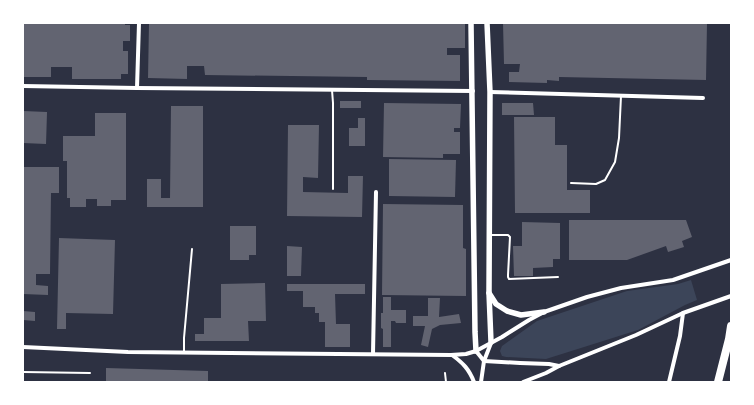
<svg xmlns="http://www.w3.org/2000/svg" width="754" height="405" font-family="'Space Grotesk',sans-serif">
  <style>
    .green { fill: #3c4559 }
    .building { fill: #626471 }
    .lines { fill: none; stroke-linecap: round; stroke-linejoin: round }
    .service { stroke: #fff; stroke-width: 2 }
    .minor { stroke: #fff; stroke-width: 4 }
    .tertiary { stroke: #fff; stroke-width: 5.5 }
    .motorway { stroke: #fff; stroke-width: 8 }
  </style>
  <rect width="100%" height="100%" fill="#2d3142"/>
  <path class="green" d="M691 280 697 300 685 305 638 330 546 359 506 357 502 356 500 351 502 346 537 321 627 291 678 284Z"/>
  <g class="building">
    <path d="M23 23H125V25H130V41H123V51H128V74H121V79H72V67H51V77H23Z"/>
    <path d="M149 23H465V48H447V55H460V81L367 80V77L205 75 204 66H187V79L148 78Z"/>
    <path d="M503 23H707L706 80 559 77V81L547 80V83L509 82V72H519L520 64H504Z"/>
    <rect x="340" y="101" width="21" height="7"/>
    <path d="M384 103 461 104 460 128H454V132H460V154H443V158L383 157Z"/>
    <path d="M502 103H533L534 115H502Z"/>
    <path d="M171 106H203V207H147V179H161V198H170Z"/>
    <path d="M23 111 47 112 46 144 23 143Z"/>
    <path d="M95 113H126V200H111V206H97V199H86V207H70V198H67V161H63V136H95Z"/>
    <path d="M514 117H555V145H567V190H590V213H515Z"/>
    <path d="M358 118H365V146H349V128H358Z"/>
    <path d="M288 125H319L318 178 303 177V192L348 193V176H363L362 217 287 216Z"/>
    <path d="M389 159 456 160 455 197 389 196Z"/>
    <path d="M23 167H59V193H51L50 274H36V285L48 286V295L23 294Z"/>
    <path d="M383 204 463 205V248L466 249V296L382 295Z"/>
    <path d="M569 220H686L692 237 682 241 684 247 668 252 666 246 627 260H569Z"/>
    <path d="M522 222 560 223V259H553V267L533 268V276H514L513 246H522Z"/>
    <path d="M230 226H256V255H249V260H230Z"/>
    <path d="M59 238 115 240 113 314 66 313V329H57Z"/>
    <path d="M287 246 302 247 301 276H287Z"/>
    <path d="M265 283 266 321H248L249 341H195V334H204V318H221V284Z"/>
    <path d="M287 284H365V294H335L336 324H350V347H325V322H319V313H315V307H303V291H287Z"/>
    <path d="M383 297H391V310H406V323H396L395 321H391V347H383V329L381 328V313H383Z"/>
    <path d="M428 298H440L439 317 459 314 461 323 440 325 432 329 428 347 421 345 425 326H413V316H428Z"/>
    <path d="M23 311 35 312V321L23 320Z"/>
    <path d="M106 368 208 371V382H106Z"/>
  </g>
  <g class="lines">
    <g class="service">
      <path d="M332 90 333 103V189"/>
      <path d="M571 183 596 184 605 180 615 162 619 138 621 96"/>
      <path d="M491 235H508L510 237 508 275V277L509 279 558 277"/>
      <path d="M184 352V338L192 249"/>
      <path d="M23 372 90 373"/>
      <path d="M445 373 446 382"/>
    </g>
    <g class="minor">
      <path d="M23 86 137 88 473 91"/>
      <path d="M137 88 139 23"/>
      <path d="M490 92 703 98"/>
      <path d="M23 347 128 352 451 355 466 354 476 351 502 337 529 320 544 312 587 297 621 288 673 280 731 260"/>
      <path d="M476 351 484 361"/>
      <path d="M373 354 376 192"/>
      <path d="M452 355C463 363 469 369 474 382"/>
      <path d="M484 361 520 363 549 364 559 366"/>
      <path d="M481 382 484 361 491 343"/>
      <path d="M523 382 546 373 559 366 636 335 683 313 731 296"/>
      <path d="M669 382 680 336 683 313"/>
    </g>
    <g class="tertiary">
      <path d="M471 23 475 332 476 351"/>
      <path d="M487 23 490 92 489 293 491 342"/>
      <path d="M489 293 496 304 507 311 521 315 544 312"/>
    </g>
    <path class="motorway" d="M718 382 729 339 731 326"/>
  </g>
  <rect width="754" height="405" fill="none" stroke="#ffffff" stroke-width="48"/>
</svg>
